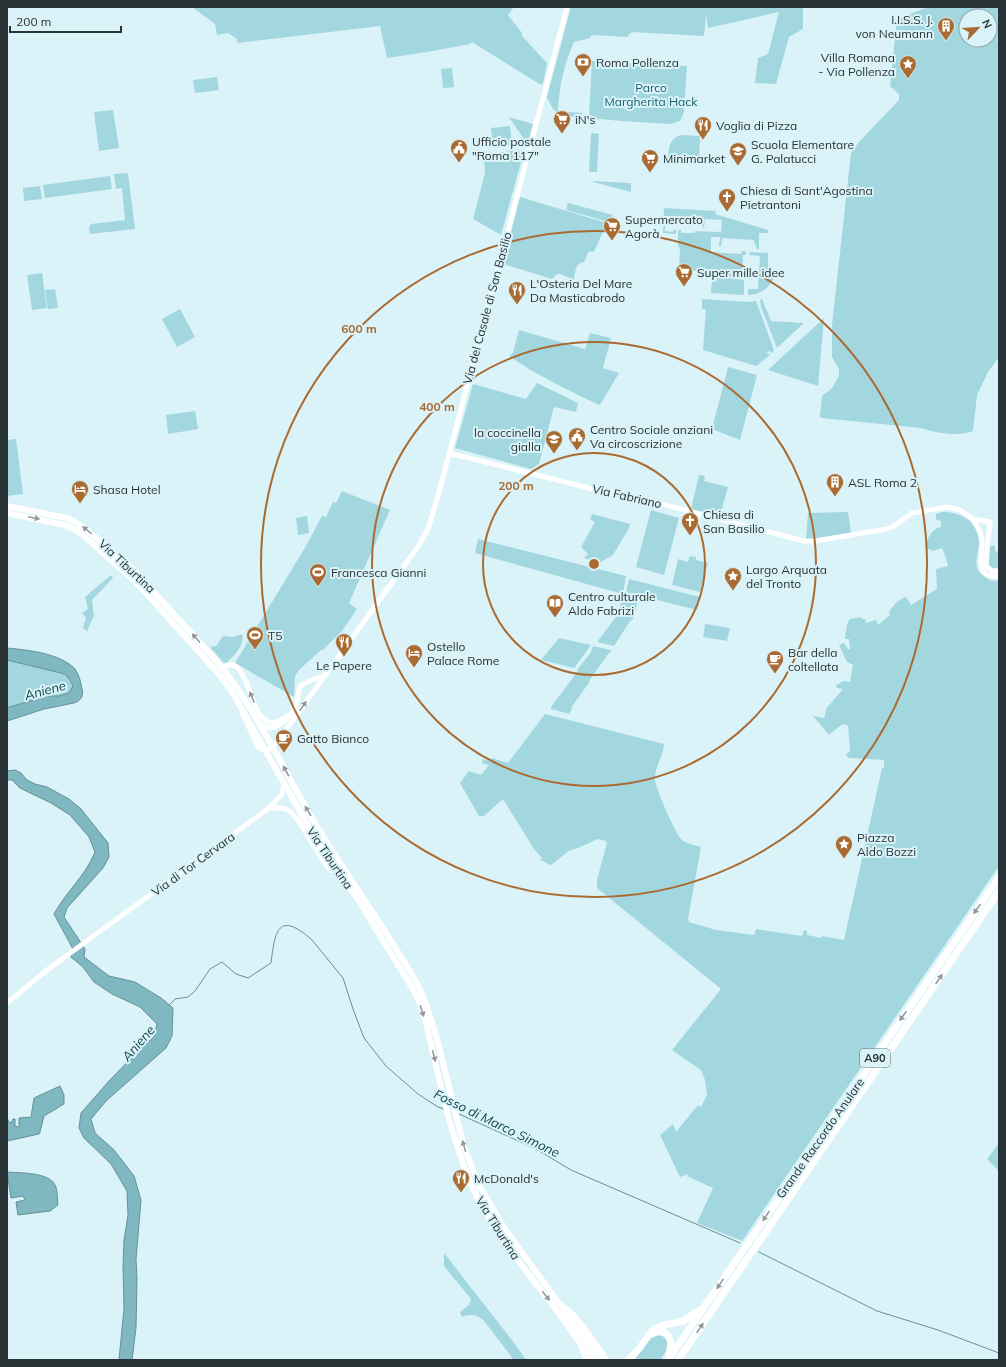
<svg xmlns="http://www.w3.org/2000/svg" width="1006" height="1367" font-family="Mulish,sans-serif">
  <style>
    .green { fill: #a3d7e0; fill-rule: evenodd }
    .water { fill: #80b8c2; stroke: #669097 }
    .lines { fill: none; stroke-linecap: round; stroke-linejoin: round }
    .stream { stroke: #669097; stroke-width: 1 }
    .minor { stroke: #fff; stroke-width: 5 }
    .major { stroke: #fff; stroke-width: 6 }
    .highway { stroke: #fff; stroke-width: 7 }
    .oneway { fill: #94989a }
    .ring { fill: none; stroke: #aa6b32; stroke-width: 2 }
    .labels { text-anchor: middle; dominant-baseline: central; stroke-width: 4; stroke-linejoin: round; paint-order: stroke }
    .shield { fill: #daf3f8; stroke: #5e6c6f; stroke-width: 1 }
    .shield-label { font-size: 11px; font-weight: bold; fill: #293234 }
    .poi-label { font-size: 12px; fill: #293234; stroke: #daf3f8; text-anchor: start }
    .park-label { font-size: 12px; fill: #125f6b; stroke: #daf3f8 }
    .street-label { font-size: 12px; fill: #293234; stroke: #daf3f8 }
    .water-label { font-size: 13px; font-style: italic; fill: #093f47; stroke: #daf3f8 }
    .centre { fill: #aa6b32; stroke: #daf3f8; stroke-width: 2 }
    .ring-label { font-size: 12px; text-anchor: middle; font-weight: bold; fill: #aa6b32; stroke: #daf3f8; stroke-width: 4; stroke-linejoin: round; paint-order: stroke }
  </style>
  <rect width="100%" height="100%" fill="#daf3f8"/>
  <g class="green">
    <path d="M192 7H514L508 15 522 33V36L547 63 543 83 541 85 472 42 470 44 427 52 387 58 380 26 237 43V39L228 33 217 35 215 24Z"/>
    <path d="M571 7H803V29L789 37 776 84 755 83 758 58 768 54 779 12 708 28 706 14 704 36 632 32 627 37 592 35 590 38 574 42C564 64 559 87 558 111L582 113V117C562 116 555 117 547 97Z"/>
    <path d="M928 7H999V357L988 372 977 395 973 431C957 437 936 433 921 428L821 418 820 416 822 396 832 388 839 376V369L832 357V325L851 153 859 142 899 100V94L890 86 897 19ZM966 16H990V40H966Z"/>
    <path d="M592 61 687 66 684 112 680 121 671 124 621 121 589 118Z"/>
    <path d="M452 68 454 87 443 88 441 69Z"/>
    <path d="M217 77 219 90 195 93 193 80Z"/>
    <path d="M113 110 119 148 99 151 94 112Z"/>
    <path d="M509 117 533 124 528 142H526Z"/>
    <path d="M510 126 512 145 493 147 491 128Z"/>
    <path d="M591 133 599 134 597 172H589Z"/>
    <path d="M681 135 700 136 699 161 668 159C669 148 669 138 681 135Z"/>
    <path d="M518 150 523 155 501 235 473 219 485 173 484 155Z"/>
    <path d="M128 173 135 229 90 234 89 227 91 224 125 220 122 188 116 189 114 174Z"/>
    <path d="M110 176 112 189 45 198 43 185Z"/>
    <path d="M593 181 631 183V192L593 182Z"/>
    <path d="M40 186 42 199 24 201 23 188Z"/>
    <path d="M520 197 607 223 594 252 589 251 584 262C575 263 575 273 574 280L560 274H557L552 279 503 264Z"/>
    <path d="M568 203 613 215 609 222 566 210Z"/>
    <path d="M664 208 716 211 715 214 768 230V233H759V249H756V245L754 243V240L722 238 721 246H719L720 237H711V252L741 254 742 251H746V255H743L742 274 744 275V277L727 276V278L744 280V295L711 293 712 277H715V281H717V275L712 274V272L680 270V272H676V267L679 266 680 248 678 247V230H681V233H695V231L721 232 722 220 705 219 704 228H703L702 223 699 222V218L666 216 665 231 673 232V230H676V234L663 233Z"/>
    <path d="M750 252 768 253V269L776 270C774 284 763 295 748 295V289H758L760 256 749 255Z"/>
    <path d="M42 273 47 308 32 310 27 275Z"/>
    <path d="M55 289 58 308 48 309 45 290Z"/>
    <path d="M702 299 748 302 756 301 774 350 772 353 769 351 767 353 770 355 756 366 703 350 706 309H702Z"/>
    <path d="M762 299 771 321 804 323 777 348 761 307 760 300Z"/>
    <path d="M180 309 195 337 177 347 162 319Z"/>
    <path d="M824 318 818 386 768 370Z"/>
    <path d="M519 330 585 349 590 333 611 338 603 368 619 373 600 405C569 391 538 376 509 356L513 353Z"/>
    <path d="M728 367 757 375 740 440 712 429Z"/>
    <path d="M537 383 578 403 576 412 554 407 539 464 531 469 455 448 473 384 526 399Z"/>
    <path d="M195 411 198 429 168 434 166 415Z"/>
    <path d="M16 439 23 494 7 496V440Z"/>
    <path d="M699 475 705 476 704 481 728 487 720 516 691 509Z"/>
    <path d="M342 491 390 510 349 603 357 609 342 631 323 650H321L299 670 295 676 294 697 235 663 306 546 322 516 326 517 333 502 336 503Z"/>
    <path d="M651 510 679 518 664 575 636 567Z"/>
    <path d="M848 512 851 533 816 539H806L808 513Z"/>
    <path d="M942 512C960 511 979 522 979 542 979 551 975 559 977 567 978 572 983 575 987 578 991 581 994 582 999 580V866L742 1241 697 1223 713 1188 687 1176 688 1174 680 1177 660 1135 673 1124 676 1132 698 1105 701 1107 707 1095 705 1080 701 1070 672 1050 721 989 597 888V880L607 843 606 841 598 839 578 848 570 850 551 865 540 860 542 858 534 849 503 799 484 816H479L460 783 469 771 481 775 489 765 482 763 483 759 491 761 492 758 508 763 545 714 664 744C664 756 654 767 655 780 656 789 676 836 683 841 688 844 695 845 701 847L688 919 689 922 716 930 754 935 756 929 802 936 804 930 807 931V935L822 938V936L844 940 882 768H884V760L849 758 846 755 850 751 848 726 844 724 841 725 829 735 813 716 824 718 825 716 826 709 843 689 837 688 836 685 844 681 850 682 853 665 847 662 839 645 844 643 848 649H850L849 639H845L847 624 850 619 862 617V619H865L866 623 876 620 878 625 890 615 889 612C893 605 898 600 906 597L911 605 937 589 936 569 948 566 945 555 942 548 933 551 925 547C928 538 931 529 941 527V521L936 520V514Z"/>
    <path d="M592 514 630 524 629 528 613 555 599 563 584 558 588 554 581 547 595 522 590 519Z"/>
    <path d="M307 516 309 533 298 535 296 518Z"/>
    <path d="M478 539 626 576 623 594 475 553Z"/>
    <path d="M992 545 995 546V551L999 552V568L993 569 989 565 990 547Z"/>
    <path d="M690 556 696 557V560L708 563 700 592 672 585 678 559 688 562Z"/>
    <path d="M111 575 113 578 92 600 94 616 87 631 83 628 86 618 82 613 88 609 85 597Z"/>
    <path d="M629 579 700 597 697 610 626 592Z"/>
    <path d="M623 597 638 601 633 619 630 621 614 646 597 642 619 613 618 612Z"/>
    <path d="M705 624 730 628 727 641 703 637Z"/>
    <path d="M242 634C245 645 234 656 226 663H224L210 647 216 646 223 636 234 637Z"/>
    <path d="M559 638 591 645 574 668 541 660Z"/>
    <path d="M593 646 610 650 611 652 608 654 589 681V684H588L571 708 572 709 569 714 551 709V707L578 671 577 670 592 651 591 650Z"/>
    <path d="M7 660 66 674 70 680 73 686 69 693 59 696H46L7 708Z"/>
    <path d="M999 1143V1171L987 1159Z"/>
    <path d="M444 1253 515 1344 526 1360H514L484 1321C476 1314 471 1314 462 1317L460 1312 469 1305 471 1299 444 1266Z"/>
    <path d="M657 1334 665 1335 669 1347 660 1360H635L649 1339Z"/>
  </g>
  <g class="water">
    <path d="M7 648C27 650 60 653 75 669 79 674 81 683 82 689 84 697 80 701 74 703L44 709 7 721V708L46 696H59L69 693 73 686 70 680 65 674 7 660Z"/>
    <path d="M15 770 21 773 27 780 35 784 47 787 69 799 81 809 108 843 109 857 103 868 67 908 64 917 85 949 84 957 109 976 135 982 161 998 173 1008 172 1036 166 1048 106 1101 91 1119 95 1133 114 1150 134 1176 141 1200 136 1259 137 1279 136 1328 132 1360H119L124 1308 123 1266 124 1240 128 1215 127 1191 111 1164 84 1138 79 1128 81 1113 109 1081 142 1047 154 1037 157 1024 140 1007 112 994 94 982 83 967 71 957 73 949 54 914C66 892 86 875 95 852L89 837 70 815 51 803 20 788 12 780H7V771Z"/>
    <path d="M60 1086 64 1095V1104L44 1116 40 1132 39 1134 7 1141V1118L9 1122 11 1123 13 1119H15V1126L19 1127V1118L31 1117 34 1098Z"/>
    <path d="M7 1172C19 1173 49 1172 55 1185 58 1190 57 1199 58 1205L50 1211 18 1215 16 1202 25 1200 23 1196 11 1198Z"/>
  </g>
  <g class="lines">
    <g class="stream">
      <path d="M169 1005 175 999 188 997 195 991 210 969 222 962 236 974 248 978 271 963C275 931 278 910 312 940L343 978 353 1009 364 1038 386 1066 418 1094 438 1107 444 1109"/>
      <path d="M459 1114 536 1149 571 1170 740 1243"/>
      <path d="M759 1252 877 1311 938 1330 999 1353"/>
    </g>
    <g class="minor">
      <path d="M449 453 601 491 615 492 804 541H815L887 529 894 526 912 513 947 507 960 510 973 519 990 522 986 558V566L992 571H999"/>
      <path d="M973 519C977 526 982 533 982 542 983 556 973 579 999 576"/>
      <path d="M217 672C249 642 247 716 269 722 276 724 283 719 289 715"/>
      <path d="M242 713 259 748 266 751 272 747 283 734 419 545 428 529 438 496 567 7"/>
      <path d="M260 724C275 736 292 717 297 702 298 698 298 691 300 687 303 682 320 677 326 675"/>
      <path d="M269 808C287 807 290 809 300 823"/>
      <path d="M299 822 324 862 331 870 337 871"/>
      <path d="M7 1003 47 970 269 808 282 794 284 783"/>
    </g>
    <g class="major">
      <path d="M7 506 62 517 70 519 83 527 132 568 222 667 237 688C267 732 289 780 316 825 350 880 388 932 419 987L426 1004 437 1039 464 1147 480 1187 505 1229 600 1360"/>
      <path d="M7 513 60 524 68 526 79 532 135 581 217 672 231 690 314 836 337 871 357 898 411 986 421 1006 426 1023C440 1081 451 1142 477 1197 495 1232 520 1263 544 1294 561 1315 576 1338 592 1360"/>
    </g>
    <g class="highway">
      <path d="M562 1306C581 1320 592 1341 606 1360"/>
      <path d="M652 1334C658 1330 664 1331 669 1337L671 1343 669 1355"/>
      <path d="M582 1347 587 1360"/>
      <path d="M628 1360 638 1350 652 1331 660 1326 684 1321 699 1310"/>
      <path d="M668 1360 999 877"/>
      <path d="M678 1360 999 891"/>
    </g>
  </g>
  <defs><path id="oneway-solid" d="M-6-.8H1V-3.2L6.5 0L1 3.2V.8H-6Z"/></defs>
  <g class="oneway">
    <use href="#oneway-solid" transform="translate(34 518) rotate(12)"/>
    <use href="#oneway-solid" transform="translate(87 530) rotate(-141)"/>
    <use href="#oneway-solid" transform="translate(196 638) rotate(-132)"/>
    <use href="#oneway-solid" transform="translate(252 697) rotate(-113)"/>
    <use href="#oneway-solid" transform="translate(303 706) rotate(-55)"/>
    <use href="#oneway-solid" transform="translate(286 771) rotate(-119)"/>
    <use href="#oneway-solid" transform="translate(308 811) rotate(-121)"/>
    <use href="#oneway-solid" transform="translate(977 909) rotate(125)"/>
    <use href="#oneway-solid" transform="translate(939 979) rotate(-56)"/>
    <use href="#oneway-solid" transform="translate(422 1011) rotate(72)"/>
    <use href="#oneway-solid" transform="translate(903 1016) rotate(125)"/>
    <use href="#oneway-solid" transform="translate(434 1056) rotate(76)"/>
    <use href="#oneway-solid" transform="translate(464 1146) rotate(-106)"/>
    <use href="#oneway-solid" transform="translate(766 1216) rotate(124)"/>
    <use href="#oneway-solid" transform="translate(720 1284) rotate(124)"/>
    <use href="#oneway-solid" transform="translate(546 1296) rotate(52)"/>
    <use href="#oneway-solid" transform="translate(700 1328) rotate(-56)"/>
  </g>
  <g class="ring">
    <circle cx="594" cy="564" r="111"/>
    <circle cx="594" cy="564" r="222"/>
    <circle cx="594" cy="564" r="333"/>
  </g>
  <defs>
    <g id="building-pin" transform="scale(0.9)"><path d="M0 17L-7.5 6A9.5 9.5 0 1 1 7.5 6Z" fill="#aa6b32" stroke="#daf3f8"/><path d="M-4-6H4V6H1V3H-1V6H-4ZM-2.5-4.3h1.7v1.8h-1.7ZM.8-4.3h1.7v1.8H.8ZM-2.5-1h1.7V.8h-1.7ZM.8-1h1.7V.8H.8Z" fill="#fff"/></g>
    <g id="bank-pin" transform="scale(0.9)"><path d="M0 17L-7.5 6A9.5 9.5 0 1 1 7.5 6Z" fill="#aa6b32" stroke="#daf3f8"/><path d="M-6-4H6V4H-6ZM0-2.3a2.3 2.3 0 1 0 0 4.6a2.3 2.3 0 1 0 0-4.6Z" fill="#fff"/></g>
    <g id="sight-pin" transform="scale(0.9)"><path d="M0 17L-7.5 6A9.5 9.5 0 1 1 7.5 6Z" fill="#aa6b32" stroke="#daf3f8"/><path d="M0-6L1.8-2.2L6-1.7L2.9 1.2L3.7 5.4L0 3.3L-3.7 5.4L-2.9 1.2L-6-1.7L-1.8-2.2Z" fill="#fff"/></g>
    <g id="supermarket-pin" transform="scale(0.9)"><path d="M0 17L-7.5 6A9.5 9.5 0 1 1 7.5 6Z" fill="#aa6b32" stroke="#daf3f8"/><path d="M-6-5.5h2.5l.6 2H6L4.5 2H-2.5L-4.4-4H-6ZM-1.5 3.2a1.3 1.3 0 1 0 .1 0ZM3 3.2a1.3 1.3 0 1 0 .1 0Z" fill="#fff"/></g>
    <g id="restaurant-pin" transform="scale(0.9)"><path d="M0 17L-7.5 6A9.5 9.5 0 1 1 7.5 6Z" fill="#aa6b32" stroke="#daf3f8"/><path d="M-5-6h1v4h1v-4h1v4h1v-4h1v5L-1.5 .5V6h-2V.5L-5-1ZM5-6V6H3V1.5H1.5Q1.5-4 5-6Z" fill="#fff"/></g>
    <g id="civic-pin" transform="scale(0.9)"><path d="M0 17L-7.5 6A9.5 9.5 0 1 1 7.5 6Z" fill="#aa6b32" stroke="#daf3f8"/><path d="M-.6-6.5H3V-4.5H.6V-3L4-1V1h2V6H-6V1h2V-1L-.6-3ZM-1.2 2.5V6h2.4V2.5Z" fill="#fff"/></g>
    <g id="school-pin" transform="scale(0.9)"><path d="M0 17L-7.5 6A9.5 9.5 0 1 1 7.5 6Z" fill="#aa6b32" stroke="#daf3f8"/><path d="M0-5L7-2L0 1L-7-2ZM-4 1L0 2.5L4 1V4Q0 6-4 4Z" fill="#fff"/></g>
    <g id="church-pin" transform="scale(0.9)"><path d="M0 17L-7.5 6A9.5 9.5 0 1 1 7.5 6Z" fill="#aa6b32" stroke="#daf3f8"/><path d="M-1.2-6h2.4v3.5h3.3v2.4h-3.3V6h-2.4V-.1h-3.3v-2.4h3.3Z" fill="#fff"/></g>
    <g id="hotel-pin" transform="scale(0.9)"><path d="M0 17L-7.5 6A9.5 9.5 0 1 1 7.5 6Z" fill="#aa6b32" stroke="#daf3f8"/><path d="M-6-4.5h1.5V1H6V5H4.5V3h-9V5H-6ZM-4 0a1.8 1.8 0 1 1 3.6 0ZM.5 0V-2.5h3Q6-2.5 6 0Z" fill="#fff"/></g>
    <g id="stadium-pin" transform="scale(0.9)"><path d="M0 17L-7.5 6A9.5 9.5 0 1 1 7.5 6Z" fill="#aa6b32" stroke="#daf3f8"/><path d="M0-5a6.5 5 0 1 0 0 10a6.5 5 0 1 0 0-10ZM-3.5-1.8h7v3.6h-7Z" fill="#fff"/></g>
    <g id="library-pin" transform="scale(0.9)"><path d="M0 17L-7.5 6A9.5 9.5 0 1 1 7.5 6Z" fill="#aa6b32" stroke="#daf3f8"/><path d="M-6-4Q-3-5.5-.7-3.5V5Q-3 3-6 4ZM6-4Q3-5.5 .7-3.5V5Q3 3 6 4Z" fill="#fff"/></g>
    <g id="cafe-pin" transform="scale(0.9)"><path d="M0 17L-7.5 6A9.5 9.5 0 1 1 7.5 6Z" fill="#aa6b32" stroke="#daf3f8"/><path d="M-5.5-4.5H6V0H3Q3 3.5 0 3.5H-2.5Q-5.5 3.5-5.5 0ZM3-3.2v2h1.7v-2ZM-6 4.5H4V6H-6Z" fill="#fff"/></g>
  </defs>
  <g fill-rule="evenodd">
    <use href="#building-pin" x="946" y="26"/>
    <use href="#bank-pin" x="583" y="62"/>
    <use href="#sight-pin" x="908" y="64"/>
    <use href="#supermarket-pin" x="562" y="119"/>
    <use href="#restaurant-pin" x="703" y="125"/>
    <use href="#civic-pin" x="459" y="148"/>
    <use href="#school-pin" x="738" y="151"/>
    <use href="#supermarket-pin" x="650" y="158"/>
    <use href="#church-pin" x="727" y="197"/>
    <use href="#supermarket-pin" x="612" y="226"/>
    <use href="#supermarket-pin" x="684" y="272"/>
    <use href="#restaurant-pin" x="517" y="290"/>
    <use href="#civic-pin" x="577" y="436"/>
    <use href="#school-pin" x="554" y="439"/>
    <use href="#building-pin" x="835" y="482"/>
    <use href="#hotel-pin" x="80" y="489"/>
    <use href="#church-pin" x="690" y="521"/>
    <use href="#stadium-pin" x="318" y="572"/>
    <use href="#sight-pin" x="733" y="576"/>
    <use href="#library-pin" x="555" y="603"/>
    <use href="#stadium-pin" x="255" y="635"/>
    <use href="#restaurant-pin" x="344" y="642"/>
    <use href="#hotel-pin" x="414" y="653"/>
    <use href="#cafe-pin" x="775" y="659"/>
    <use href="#cafe-pin" x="284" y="738"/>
    <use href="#sight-pin" x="844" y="844"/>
    <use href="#restaurant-pin" x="461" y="1178"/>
  </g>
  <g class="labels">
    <rect class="shield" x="860" y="1049" width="30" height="18" rx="3"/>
    <g class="shield-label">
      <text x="875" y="1058">A90</text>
    </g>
    <g class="poi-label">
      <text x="933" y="19" text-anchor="end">I.I.S.S. J.<tspan x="933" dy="14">von Neumann</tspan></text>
      <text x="895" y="57" text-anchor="end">Villa Romana<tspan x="895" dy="14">- Via Pollenza</tspan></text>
      <text x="596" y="62">Roma Pollenza</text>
      <text x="575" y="119">iN's</text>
      <text x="716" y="125">Voglia di Pizza</text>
      <text x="472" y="141">Ufficio postale<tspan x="472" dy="14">"Roma 117"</tspan></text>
      <text x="751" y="144">Scuola Elementare<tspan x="751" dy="14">G. Palatucci</tspan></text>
      <text x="663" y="158">Minimarket</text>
      <text x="740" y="190">Chiesa di Sant'Agostina<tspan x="740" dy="14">Pietrantoni</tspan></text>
      <text x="625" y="219">Supermercato<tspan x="625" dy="14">Agorà</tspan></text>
      <text x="697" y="272">Super mille idee</text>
      <text x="530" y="283">L'Osteria Del Mare<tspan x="530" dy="14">Da Masticabrodo</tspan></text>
      <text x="590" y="429">Centro Sociale anziani<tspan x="590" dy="14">Va circoscrizione</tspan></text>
      <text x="541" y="432" text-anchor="end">la coccinella<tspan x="541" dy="14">gialla</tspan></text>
      <text x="848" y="482">ASL Roma 2</text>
      <text x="93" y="489">Shasa Hotel</text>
      <text x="703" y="514">Chiesa di<tspan x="703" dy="14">San Basilio</tspan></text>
      <text x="746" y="569">Largo Arquata<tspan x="746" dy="14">del Tronto</tspan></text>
      <text x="331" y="572">Francesca Gianni</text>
      <text x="568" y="596">Centro culturale<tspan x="568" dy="14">Aldo Fabrizi</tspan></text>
      <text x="268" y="635">T5</text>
      <text x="427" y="646">Ostello<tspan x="427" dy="14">Palace Rome</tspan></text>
      <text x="788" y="652">Bar della<tspan x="788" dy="14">coltellata</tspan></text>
      <text x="344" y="665" text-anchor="middle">Le Papere</text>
      <text x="297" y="738">Gatto Bianco</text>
      <text x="857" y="837">Piazza<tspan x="857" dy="14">Aldo Bozzi</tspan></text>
      <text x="474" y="1178">McDonald's</text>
    </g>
    <g class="park-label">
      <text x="651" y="87">Parco<tspan x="651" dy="14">Margherita Hack</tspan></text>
    </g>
    <g class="street-label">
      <text transform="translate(487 308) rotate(-75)">Via del Casale di San Basilio</text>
      <text transform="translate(627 496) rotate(13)">Via Fabriano</text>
      <text transform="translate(127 566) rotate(43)">Via Tiburtina</text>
      <text transform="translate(330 858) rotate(56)">Via Tiburtina</text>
      <text transform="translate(193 864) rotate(-36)">Via di Tor Cervara</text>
      <text transform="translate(820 1138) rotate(-55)">Grande Raccordo Anulare</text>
      <text transform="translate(498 1228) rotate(58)">Via Tiburtina</text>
    </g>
    <g class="water-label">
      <text transform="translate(45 690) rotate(-15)">Aniene</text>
      <text transform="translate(138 1043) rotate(-49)">Aniene</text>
      <text transform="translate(497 1123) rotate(26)">Fosso di Marco Simone</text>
    </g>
  </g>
  <circle cx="594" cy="564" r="6" class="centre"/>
  <g class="ring-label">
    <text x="359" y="333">600 m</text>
    <text x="437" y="411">400 m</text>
    <text x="516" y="490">200 m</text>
  </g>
  <rect width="1006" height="1367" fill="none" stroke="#293234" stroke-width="16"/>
  <g transform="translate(978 28) rotate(65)"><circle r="19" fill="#daf3f8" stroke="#93a6aa"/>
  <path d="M0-3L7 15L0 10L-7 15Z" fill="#aa6b32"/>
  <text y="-6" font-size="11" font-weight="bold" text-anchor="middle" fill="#293234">N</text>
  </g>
  <path d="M10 26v6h111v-6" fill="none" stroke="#293234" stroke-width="2"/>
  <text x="16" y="26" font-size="12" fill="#293234" stroke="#daf3f8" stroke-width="3" paint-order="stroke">200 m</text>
</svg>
